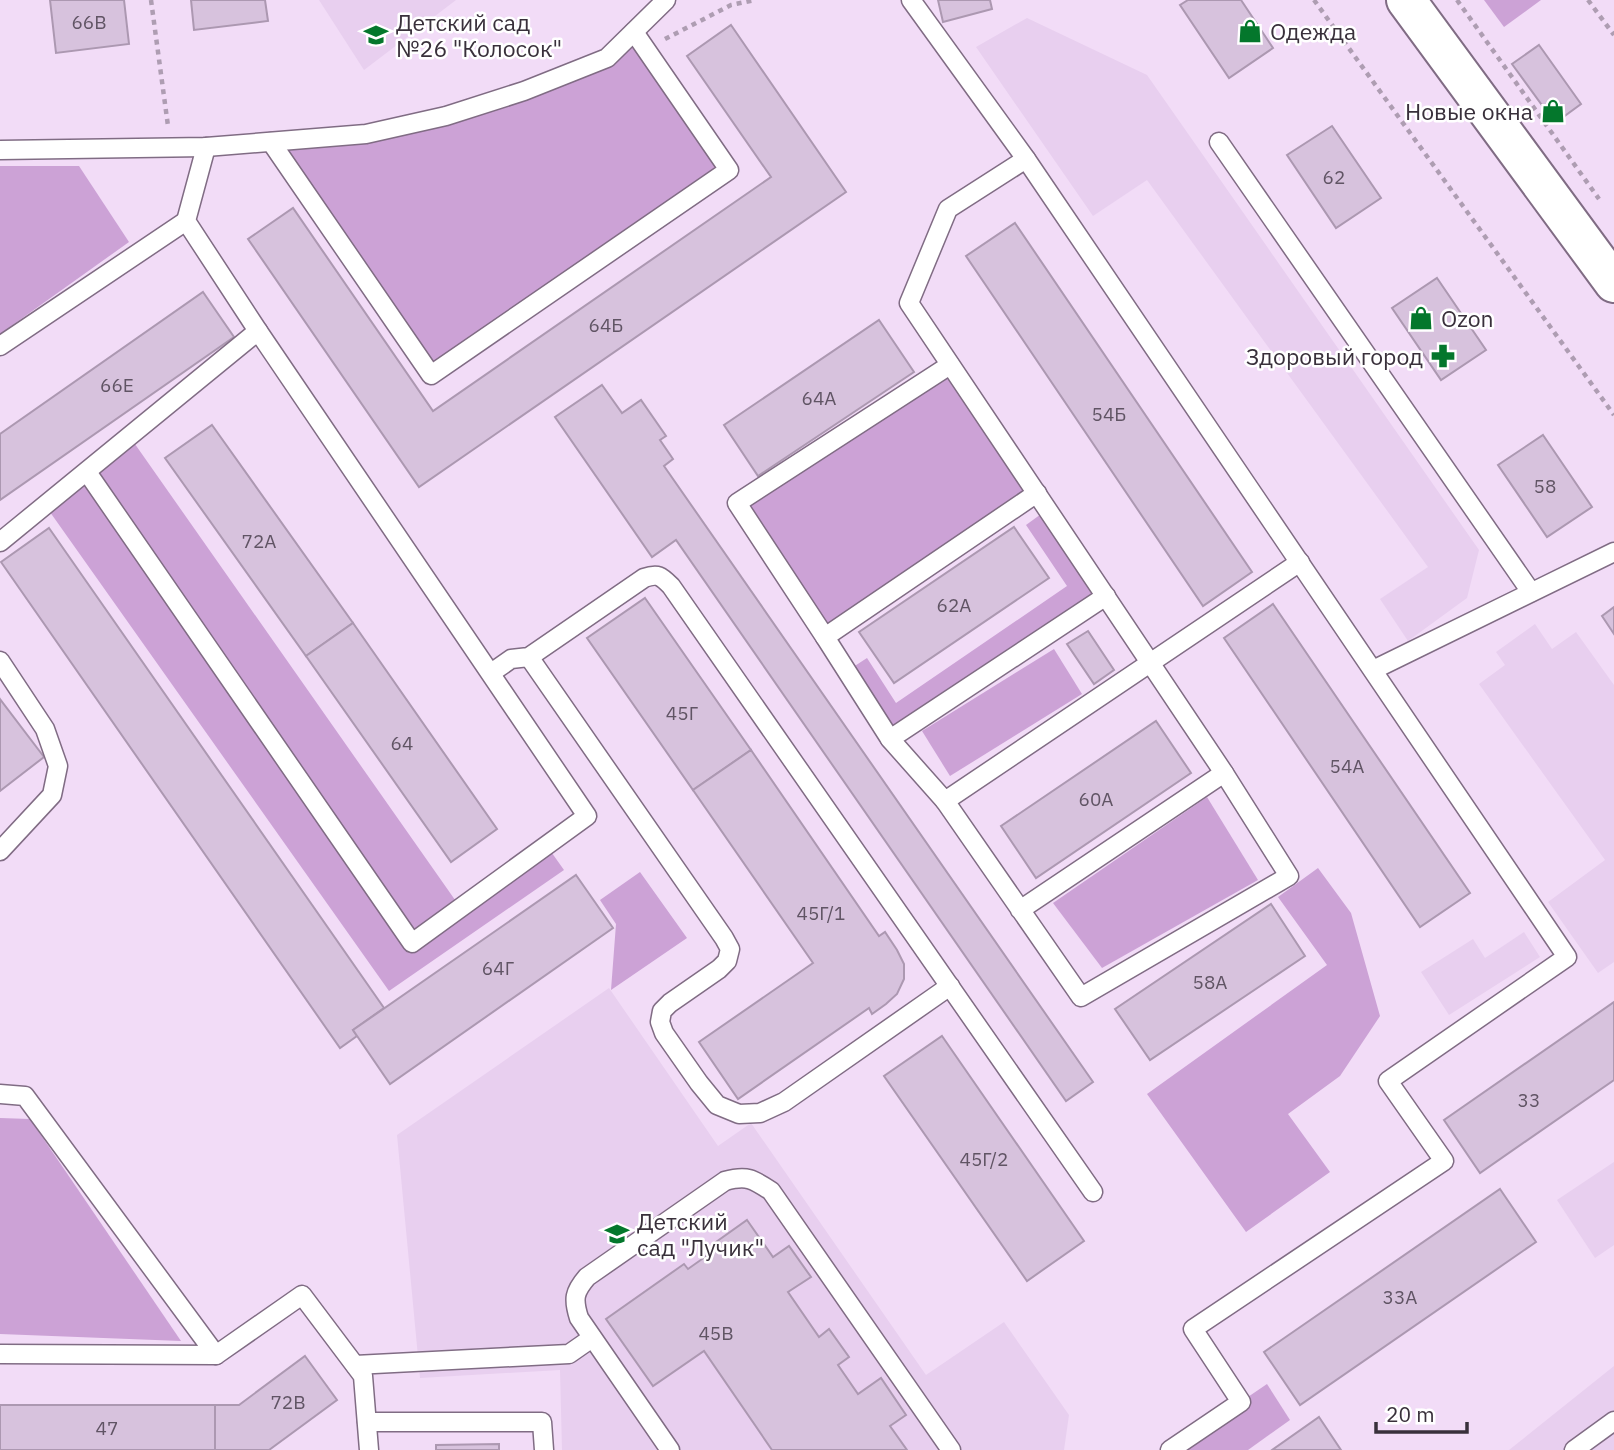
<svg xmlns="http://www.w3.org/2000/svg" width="1614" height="1450" font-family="'IBM Plex Sans',sans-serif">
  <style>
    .built { fill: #e8cfef }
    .green { fill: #cca2d6 }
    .building { fill: #d7c2dd; stroke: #ac98b1; stroke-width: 2 }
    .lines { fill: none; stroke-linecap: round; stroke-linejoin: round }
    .service-casing { stroke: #806c84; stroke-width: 21 }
    .secondary-casing { stroke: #806c84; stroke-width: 42 }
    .path { stroke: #ae9db2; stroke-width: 4.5; stroke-dasharray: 5 5; stroke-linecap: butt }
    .service { stroke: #fff; stroke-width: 18 }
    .secondary { stroke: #fff; stroke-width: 38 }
    .labels { text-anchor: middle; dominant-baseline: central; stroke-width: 5; stroke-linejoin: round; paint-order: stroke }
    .number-label { font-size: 19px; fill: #605464 }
    .poi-label { font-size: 23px; fill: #39303b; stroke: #fff; text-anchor: start }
  </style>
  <rect width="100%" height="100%" fill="#f2dcf7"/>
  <g class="built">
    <path d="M319 0H456L364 70Z"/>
    <path d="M1027 18 1147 75 1479 550 1467 598 1408 641 1380 599 1428 567 1147 180 1093 216 976 47Z"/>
    <path d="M1535 624 1552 649 1576 632 1614 685V962L1598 973 1548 902 1605 860 1479 684 1505 665 1496 652Z"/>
    <path d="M1524 932 1540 957 1449 1015 1421 972 1473 939 1485 958Z"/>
    <path d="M609 988 718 1146 751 1123 926 1375 1004 1322 1069 1415 1064 1450H562L560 1370 420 1378 397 1135Z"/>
    <path d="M1614 1162V1245L1595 1258 1557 1200Z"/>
    <path d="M1614 1366V1450H1509Z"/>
  </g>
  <g class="green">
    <path d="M1484 0H1541L1504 27Z"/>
    <path d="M634 32 729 170 431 375 271 142 366 134 607 58Z"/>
    <path d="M0 166H79L129 242 0 334Z"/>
    <path d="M950 365 1037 493 825 637 737 503Z"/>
    <path d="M130 437 460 907 547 846 564 870 389 991 45 505Z"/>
    <path d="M1048 509 1106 596 890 739 847 671 867 658 896 703 1067 586 1026 525Z"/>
    <path d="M1054 649 1082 694 950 776 922 731Z"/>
    <path d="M1207 797 1258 880 1102 968 1053 903Z"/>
    <path d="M1318 868 1351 913 1380 1016 1340 1076 1288 1114 1330 1172 1246 1232 1147 1094 1327 965 1278 897Z"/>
    <path d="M640 872 687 938 611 990 616 924 600 900Z"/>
    <path d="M0 1118 30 1119 181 1341 0 1334Z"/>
    <path d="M1267 1384 1290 1420 1248 1450H1170Z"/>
  </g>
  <g class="building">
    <path d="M50 0H124L129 44 56 53Z"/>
    <path d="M191 0H265L268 21 194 30Z"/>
    <path d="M938 0H990L992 9 943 22Z"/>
    <path d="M1188 0H1241L1273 48 1229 78 1180 5Z"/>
    <path d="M731 25 846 192 419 487 248 239 293 208 433 411 771 177 687 56Z"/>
    <path d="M1539 45 1581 104 1555 123 1512 64Z"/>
    <path d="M1332 126 1381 198 1336 228 1287 155Z"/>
    <path d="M1015 223 1252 572 1203 606 966 256Z"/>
    <path d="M1437 278 1486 350 1441 380 1392 308Z"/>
    <path d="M203 292 234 337 0 500V434Z"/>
    <path d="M879 320 914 372 758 476 724 425Z"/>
    <path d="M602 385 622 413 641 400 666 436 660 440 673 459 664 466 1093 1082 1066 1101 676 540 652 557 555 417Z"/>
    <path d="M212 425 353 623 306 656 165 458Z"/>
    <path d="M1543 435 1592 507 1547 537 1498 465Z"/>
    <path d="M1014 527 1049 578 894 683 859 632Z"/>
    <path d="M49 528 384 1008 353 1030 357 1036 340 1048 1 562Z"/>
    <path d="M645 598 751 750 693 790 587 638Z"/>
    <path d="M1273 604 1470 893 1420 927 1224 638Z"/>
    <path d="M1614 607V634L1602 616Z"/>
    <path d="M353 623 497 829 451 862 306 656Z"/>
    <path d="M1088 631 1114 670 1094 684 1067 644Z"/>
    <path d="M0 699 44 757 0 791Z"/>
    <path d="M1156 721 1191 773 1036 878 1001 826Z"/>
    <path d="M751 750 879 936 885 932 897 950 904 964V979L897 994 886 1004 872 1014 869 1008 738 1099 699 1042 813 963 693 790Z"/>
    <path d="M576 875 613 928 390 1084 353 1030Z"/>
    <path d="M1271 904 1305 956 1150 1060 1115 1009Z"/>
    <path d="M1614 1002V1080L1480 1173 1444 1120Z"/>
    <path d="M942 1036 1084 1241 1027 1281 884 1076Z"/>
    <path d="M1500 1189 1536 1242 1300 1405 1264 1352Z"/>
    <path d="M747 1220 773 1257 789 1246 811 1277 788 1292 819 1337 829 1329 849 1357 838 1365 858 1394 881 1378 906 1415 890 1426 907 1450H772L704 1351 653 1386 606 1319 684 1264 688 1269 719 1247 716 1242Z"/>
    <path d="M305 1356 337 1400 269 1450H215V1405H239Z"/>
    <rect x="0" y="1405" width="215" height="45"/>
    <path d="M1319 1417 1341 1450H1272Z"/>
    <path d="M499 1444V1450H436V1445Z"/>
  </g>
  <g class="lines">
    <g class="service-casing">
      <g id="service">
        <path d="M911 0 1026 159 1567 957 1388 1081 1444 1161 1193 1329 1241 1402 1170 1450"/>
        <path d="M271 142 431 375 729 170 634 32"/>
        <path d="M1219 142 1531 592"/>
        <path d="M0 150 206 147 366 134 446 116 524 91 607 58 666 0"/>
        <path d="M1026 159 948 209 909 303 1224 773"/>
        <path d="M0 346 186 221"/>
        <path d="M950 365 737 503 825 637 1037 493"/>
        <path d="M87 472 412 943 587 816 258 331 186 221 206 147"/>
        <path d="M0 542 258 331"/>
        <path d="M1106 596 890 739 945 801 1300 562"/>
        <path d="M825 637 890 739"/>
        <path d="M529 657 724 938 730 949 727 961 719 969 670 1003 662 1011 660 1022 664 1033 699 1083 717 1105 739 1114 760 1113 784 1102 950 986"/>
        <path d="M0 661 45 729 58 766 52 795 0 851"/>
        <path d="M1373 670 1614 552"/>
        <path d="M491 673 511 659 529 657 644 578C658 573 661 576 671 586L1093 1192"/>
        <path d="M945 801 1081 997 1289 876 1224 773 1020 910"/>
        <path d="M0 1094 25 1096 216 1355 0 1354"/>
        <path d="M216 1355 302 1295 363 1376 369 1450"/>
        <path d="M355 1365 569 1354 592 1338"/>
        <path d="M367 1422H542L544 1450"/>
        <path d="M670 1450 579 1318C573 1299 574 1292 587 1277L725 1181C747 1175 753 1179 771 1191L951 1450"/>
        <path d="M1574 1450 1614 1421"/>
      </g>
    </g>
    <g class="secondary-casing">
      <path id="secondary" d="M1406 0 1614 283"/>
    </g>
    <g class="path">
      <path d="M151 0 168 126"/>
      <path d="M1314 0 1614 415"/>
      <path d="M1457 0 1599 199"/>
      <path d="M1588 0 1614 35"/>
      <path d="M665 39 731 5 755 0"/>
    </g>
    <use href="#service" class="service"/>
    <use href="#secondary" class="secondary"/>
  </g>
  <defs>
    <g id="shop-bare" transform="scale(1.89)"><path d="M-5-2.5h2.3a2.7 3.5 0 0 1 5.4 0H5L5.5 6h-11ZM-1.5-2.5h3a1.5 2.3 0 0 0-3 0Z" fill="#04772c" stroke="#fff" stroke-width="2.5" paint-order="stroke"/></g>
    <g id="school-bare" transform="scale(1.89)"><path d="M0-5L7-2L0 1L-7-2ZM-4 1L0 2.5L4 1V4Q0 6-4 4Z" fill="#04772c" stroke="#fff" stroke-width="2.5" paint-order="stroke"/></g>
    <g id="pharmacy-bare" transform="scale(1.89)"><path d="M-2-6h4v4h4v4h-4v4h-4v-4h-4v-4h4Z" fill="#04772c" stroke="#fff" stroke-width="2.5" paint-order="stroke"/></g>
  </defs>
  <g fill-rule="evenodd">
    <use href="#shop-bare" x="1250" y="31"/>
    <use href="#school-bare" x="376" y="35"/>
    <use href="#shop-bare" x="1553" y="111"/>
    <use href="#shop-bare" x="1421" y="318"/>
    <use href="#pharmacy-bare" x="1443" y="356"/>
    <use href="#school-bare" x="617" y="1234"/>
  </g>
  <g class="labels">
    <g class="number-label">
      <text x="89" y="22">66В</text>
      <text x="1334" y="177">62</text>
      <text x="606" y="325">64Б</text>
      <text x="117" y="385">66Е</text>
      <text x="819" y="398">64А</text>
      <text x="1109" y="414">54Б</text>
      <text x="1545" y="486">58</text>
      <text x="259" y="541">72А</text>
      <text x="954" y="605">62А</text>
      <text x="682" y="713">45Г</text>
      <text x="402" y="743">64</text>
      <text x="1347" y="766">54А</text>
      <text x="1096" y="799">60А</text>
      <text x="821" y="913">45Г/1</text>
      <text x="498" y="968">64Г</text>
      <text x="1210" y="982">58А</text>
      <text x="1529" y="1100">33</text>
      <text x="984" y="1159">45Г/2</text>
      <text x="1400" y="1297">33А</text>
      <text x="716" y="1333">45В</text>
      <text x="288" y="1402">72В</text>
      <text x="107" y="1428">47</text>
    </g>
    <g class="poi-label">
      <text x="396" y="22">Детский сад<tspan x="396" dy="26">№26 "Колосок"</tspan></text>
      <text x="1270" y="31">Одежда</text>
      <text x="1533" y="111" text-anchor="end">Новые окна</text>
      <text x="1441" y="318">Ozon</text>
      <text x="1423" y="356" text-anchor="end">Здоровый город</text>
      <text x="637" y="1221">Детский<tspan x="637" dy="26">сад "Лучик"</tspan></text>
    </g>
  </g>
  <path d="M1376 1422v10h91v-10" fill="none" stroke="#39303b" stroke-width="3.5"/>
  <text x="1386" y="1422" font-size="21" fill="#39303b" stroke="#ffffff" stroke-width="5" paint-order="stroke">20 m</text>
</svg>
